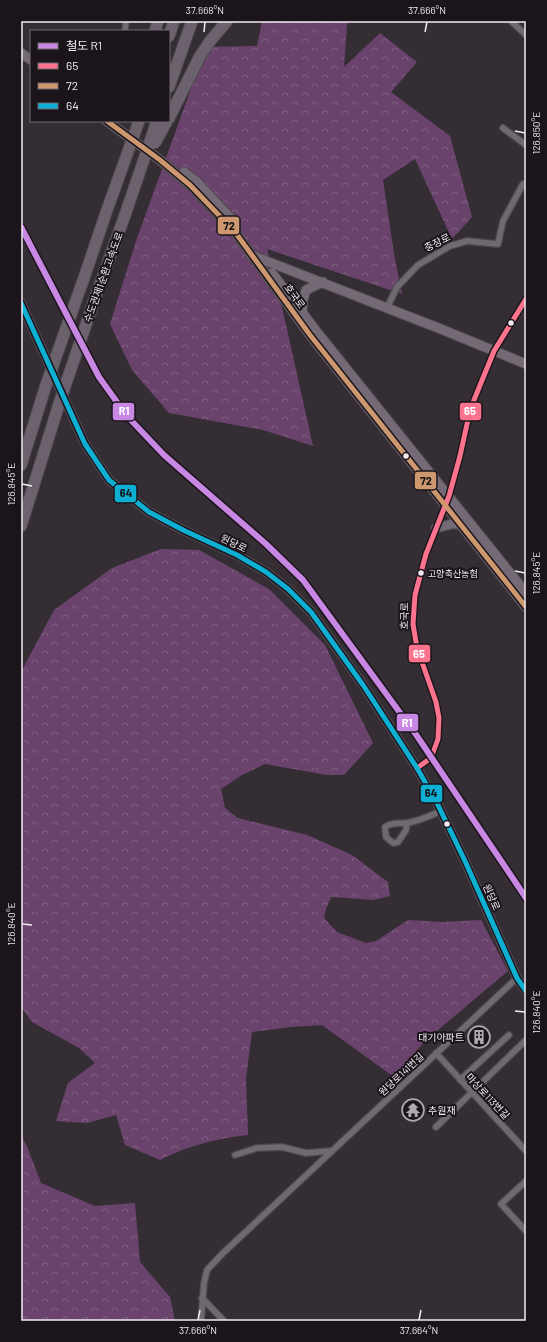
<svg xmlns="http://www.w3.org/2000/svg" width="547" height="1342" font-family="Barlow,'Noto Sans KR',sans-serif">
  <style>
    .forest { fill: url(#forest-crowns) }
    .lines { fill: none; stroke-linecap: round; stroke-linejoin: round }
    .street-casing { stroke: #4f494f; stroke-width: 8 }
    .secondary-casing { stroke: #4f494f; stroke-width: 10 }
    .primary-casing { stroke: #4f494f; stroke-width: 11 }
    .highway-casing { stroke: #4f494f; stroke-width: 13 }
    .street { stroke: #6f6a6f; stroke-width: 5.5 }
    .secondary { stroke: #6f6a6f; stroke-width: 8 }
    .primary { stroke: #746a75; stroke-width: 9 }
    .highway { stroke: #6c626d; stroke-width: 11 }
    .highway-bridge-casing { stroke: #4f494f; stroke-width: 13; stroke-linecap: butt }
    .highway-bridge { stroke: #6c626d; stroke-width: 11 }
    .bus-1-casing { stroke: #1b151b; stroke-width: 8 }
    .bus-2-casing { stroke: #1b151b; stroke-width: 8 }
    .bus-3-casing { stroke: #1b151b; stroke-width: 8 }
    .bus-1 { stroke: #fc738d; stroke-width: 5 }
    .bus-2 { stroke: #cd976f; stroke-width: 5 }
    .bus-3 { stroke: #0dafd3; stroke-width: 5 }
    .rail-1-casing { stroke: #1b151b; stroke-width: 9 }
    .rail-1 { stroke: #c787e3; stroke-width: 6 }
    .ticks { fill: none; stroke: #f3ebf3; stroke-width: 1.5 }
    .bus-dot { fill: #f3ebf3; stroke: #1b151b; stroke-width: 1.5 }
    .labels { text-anchor: middle; dominant-baseline: central; stroke-width: 4; stroke-linejoin: round; paint-order: stroke }
    .bus-label { font-size: 9px; fill: #f3ebf3; stroke: #1b151b; text-anchor: start }
    .street-label { font-size: 10px; fill: #f3ebf3; stroke: #1b151b }
    .poi-label { font-size: 10px; fill: #f3ebf3; stroke: #1b151b; text-anchor: end }
    .line-badge { stroke: #1b151b; stroke-width: 1.5 }
    .badge-label { font-size: 11px; text-anchor: middle; font-weight: bold; fill: #fff }
    .pale-badge-label { font-size: 11px; text-anchor: middle; font-weight: bold; fill: #111 }
    .neatline { fill: none; stroke: #f3ebf3; stroke-width: 1.5 }
    .ticks-label { font-size: 10px; text-anchor: middle; fill: #f3ebf3 }
  </style>
  <defs>
    <pattern id="forest-crowns" width="20" height="18" patternUnits="userSpaceOnUse"><rect width="20" height="18" fill="#6a436c"/><path d="M2 6a3 3 0 1 1 6 0M12 15a3 3 0 1 1 6 0" fill="none" stroke="#805e81"/></pattern>
  </defs>
  <rect width="100%" height="100%" fill="#342e34"/>
  <g class="forest">
    <path d="M262 21H349L347 25 344 67 380 33 417 62 391 92 450 136 472 217 452 239 415 159 383 180 394 254 402 294 267 249 285 320 313 446 263 430 169 413 132 370 110 324 136 241 206 47 257 46Z"/>
    <path d="M161 549 199 550 269 589 325 645 373 743 344 775H327L265 764 242 775 221 789 225 808 238 818 307 835 352 855 388 882 390 896 374 900 331 897 326 909 324 918 337 932 366 943 376 941 408 920 442 922 481 920 508 971 425 1041 394 1077 322 1025 291 1027 252 1032 246 1078 248 1135C214 1139 191 1145 160 1160L125 1145 116 1115 87 1123 56 1121 68 1083 95 1063 79 1048 32 1022 21 1007V672L54 610 112 568Z"/>
    <path d="M21 1136 27 1146 41 1183 95 1206 135 1203 140 1262 170 1297 175 1321H21Z"/>
  </g>
  <g class="lines">
    <g class="street-casing">
      <g id="street">
        <path d="M511 21 526 35"/>
        <path d="M125 31 126 21"/>
        <path d="M503 128 526 145"/>
        <path d="M387 308 397 287 418 265 450 246 467 241 498 244 503 221 523 184 526 183"/>
        <path d="M417 768 431 758 438 739 439 718 436 702 417 648 413 624 415 595 426 554 449 496 460 456 469 415 474 400 494 351 526 299"/>
        <path d="M407 823 406 830 398 842 393 843 386 837 385 827C393 822 398 824 407 823 419 821 430 816 441 811"/>
        <path d="M436 1053 526 1151"/>
        <path d="M460 1080 509 1035"/>
        <path d="M436 1127 526 1040"/>
        <path d="M235 1155 257 1148 282 1147 306 1153 331 1151"/>
        <path d="M526 1181 501 1204 526 1231"/>
        <path d="M202 1298 224 1321"/>
        <path d="M201 1321 204 1283 207 1270 222 1254 517 978"/>
      </g>
    </g>
    <g class="secondary-casing">
      <path id="secondary" d="M21 303 85 444 109 480 149 512 183 530 237 555 266 572 288 589 311 612 363 685 417 768 437 803 465 861 517 978 526 991"/>
    </g>
    <g class="primary-casing">
      <g id="primary">
        <path d="M21 53 31 60"/>
        <path d="M107 121 160 160 190 185 235 232 310 335 526 607"/>
        <path d="M184 172 196 181 236 224"/>
        <path d="M251 255 441 329 526 364"/>
        <path d="M272 273 317 332 526 593"/>
        <path d="M302 313 303 300 306 290 323 282"/>
        <path d="M436 528 452 524H460"/>
      </g>
    </g>
    <g class="highway-casing">
      <g id="highway">
        <path d="M155 31 158 21"/>
        <path d="M169 36 174 21"/>
        <path d="M169 87 192 21"/>
        <path d="M169 118 200 56 211 40 227 21"/>
        <path d="M85 275 107 210"/>
        <path d="M94 301 125 215"/>
        <path d="M21 465 46 385"/>
        <path d="M21 526 59 404"/>
      </g>
    </g>
    <use href="#street" class="street"/>
    <use href="#secondary" class="secondary"/>
    <use href="#primary" class="primary"/>
    <use href="#highway" class="highway"/>
    <g class="highway-bridge-casing">
      <g id="highway-bridge">
        <path d="M155 143 167 121"/>
        <path d="M107 210 139 121"/>
        <path d="M125 215 157 121"/>
        <path d="M46 385 85 275"/>
        <path d="M59 404 94 301"/>
      </g>
    </g>
    <use href="#highway-bridge" class="highway-bridge"/>
    <g class="bus-1-casing">
      <path id="bus-1" d="M417 768 431 758 438 739 439 718 436 702 417 648 413 624 415 595 426 554 449 496 460 456 469 415 474 400 494 351 526 299"/>
    </g>
    <g class="bus-2-casing">
      <path id="bus-2" d="M107 121 160 160 190 185 235 232 310 335 526 607"/>
    </g>
    <g class="bus-3-casing">
      <path id="bus-3" d="M21 303 85 444 109 480 149 512 183 530 237 555 266 572 288 589 311 612 363 685 417 768 437 803 465 861 517 978 526 991"/>
    </g>
    <use href="#bus-1" class="bus-1"/>
    <use href="#bus-2" class="bus-2"/>
    <use href="#bus-3" class="bus-3"/>
    <g class="rail-1-casing">
      <path id="rail-1" d="M21 227 99 377 127 416 164 455 266 544 303 580 417 736 526 898"/>
    </g>
    <use href="#rail-1" class="rail-1"/>
  </g>
  <path class="ticks" d="M204 32 205 22M425 32 427 22M515 131 525 133M22 484 32 486M515 571 525 573M22 924 32 925M515 1011 525 1012M198 1320 200 1310M419 1320 421 1310"/>
  <defs>
    <g id="building-ring" transform="scale(1.15)"><circle r="9.5" fill="#1b151b" stroke="#b0a9b0" stroke-width="1.5"/><path d="M-4-6H4V6H1V3H-1V6H-4ZM-2.5-4.3h1.7v1.8h-1.7ZM.8-4.3h1.7v1.8H.8ZM-2.5-1h1.7V.8h-1.7ZM.8-1h1.7V.8H.8Z" fill="#b0a9b0"/></g>
    <g id="temple-ring" transform="scale(1.15)"><circle r="9.5" fill="#1b151b" stroke="#b0a9b0" stroke-width="1.5"/><path d="M0-6L5-2H3V0L6.5 2.5H4V6H1.5V3h-3V6H-4V2.5H-6.5L-3 0V-2H-5Z" fill="#b0a9b0"/></g>
  </defs>
  <g fill-rule="evenodd">
    <use href="#building-ring" x="479" y="1037"/>
    <use href="#temple-ring" x="413" y="1110"/>
  </g>
  <g class="bus-dot">
    <circle cx="511" cy="323" r="3.5"/>
    <circle cx="406" cy="456" r="3.5"/>
    <circle cx="421" cy="573" r="3.5"/>
    <circle cx="447" cy="824" r="3.5"/>
  </g>
  <g class="labels">
    <g class="bus-label">
      <text x="428" y="573">고양축산농협</text>
    </g>
    <g class="street-label">
      <text transform="translate(437 242) rotate(-27)">충장로</text>
      <text transform="translate(103 277) rotate(-70)">수도권제1순환고속도로</text>
      <text transform="translate(295 296) rotate(54)">호국로</text>
      <text transform="translate(234 543) rotate(26)">원당로</text>
      <text transform="translate(404 616) rotate(-89)">호국로</text>
      <text transform="translate(492 897) rotate(66)">원당로</text>
      <text transform="translate(401 1074) rotate(-43)">원당로141번길</text>
      <text transform="translate(488 1096) rotate(47)">마상로113번길</text>
    </g>
    <g class="poi-label">
      <text x="464" y="1037">대기아파트</text>
      <text x="428" y="1110" text-anchor="start">추원재</text>
    </g>
  </g>
  <g class="line-badge">
    <rect x="217" y="216" width="23" height="19" rx="4" fill="#cd976f"/>
    <rect x="459" y="402" width="23" height="19" rx="4" fill="#fc738d"/>
    <rect x="112" y="402" width="23" height="19" rx="4" fill="#c787e3"/>
    <rect x="414" y="471" width="23" height="19" rx="4" fill="#cd976f"/>
    <rect x="114" y="484" width="23" height="19" rx="4" fill="#0dafd3"/>
    <rect x="408" y="644" width="23" height="19" rx="4" fill="#fc738d"/>
    <rect x="396" y="713" width="23" height="19" rx="4" fill="#c787e3"/>
    <rect x="420" y="784" width="23" height="19" rx="4" fill="#0dafd3"/>
  </g>
  <g class="badge-label">
    <text x="470" y="415">65</text>
    <text x="124" y="415">R1</text>
    <text x="419" y="658">65</text>
    <text x="407" y="727">R1</text>
  </g>
  <g class="pale-badge-label">
    <text x="229" y="230">72</text>
    <text x="426" y="485">72</text>
    <text x="126" y="497">64</text>
    <text x="431" y="797">64</text>
  </g>
  <rect width="547" height="1342" fill="none" stroke="#1b151b" stroke-width="44"/>
  <rect x="30" y="30" width="140" height="92" fill="#1b151b" stroke="#716b71"/>
  <rect x="38" y="43" width="20" height="6" fill="#c787e3" stroke="#716b71"/>
  <text x="66" y="50" font-size="12" fill="#f3ebf3">철도 R1</text>
  <rect x="38" y="63" width="20" height="6" fill="#fc738d" stroke="#716b71"/>
  <text x="66" y="70" font-size="12" fill="#f3ebf3">65</text>
  <rect x="38" y="83" width="20" height="6" fill="#cd976f" stroke="#716b71"/>
  <text x="66" y="90" font-size="12" fill="#f3ebf3">72</text>
  <rect x="38" y="103" width="20" height="6" fill="#0dafd3" stroke="#716b71"/>
  <text x="66" y="110" font-size="12" fill="#f3ebf3">64</text>
  <rect x="22" y="22" width="503" height="1298" class="neatline"/>
  <g class="ticks-label">
    <text x="205" y="14">37.668°N</text>
    <text x="427" y="14">37.666°N</text>
    <text transform="translate(536 133) rotate(-90)" y="4">126.850°E</text>
    <text transform="translate(11 484) rotate(-90)" y="4">126.845°E</text>
    <text transform="translate(536 573) rotate(-90)" y="4">126.845°E</text>
    <text transform="translate(11 924) rotate(-90)" y="4">126.840°E</text>
    <text transform="translate(536 1012) rotate(-90)" y="4">126.840°E</text>
    <text x="198" y="1334">37.666°N</text>
    <text x="419" y="1334">37.664°N</text>
  </g>
</svg>
